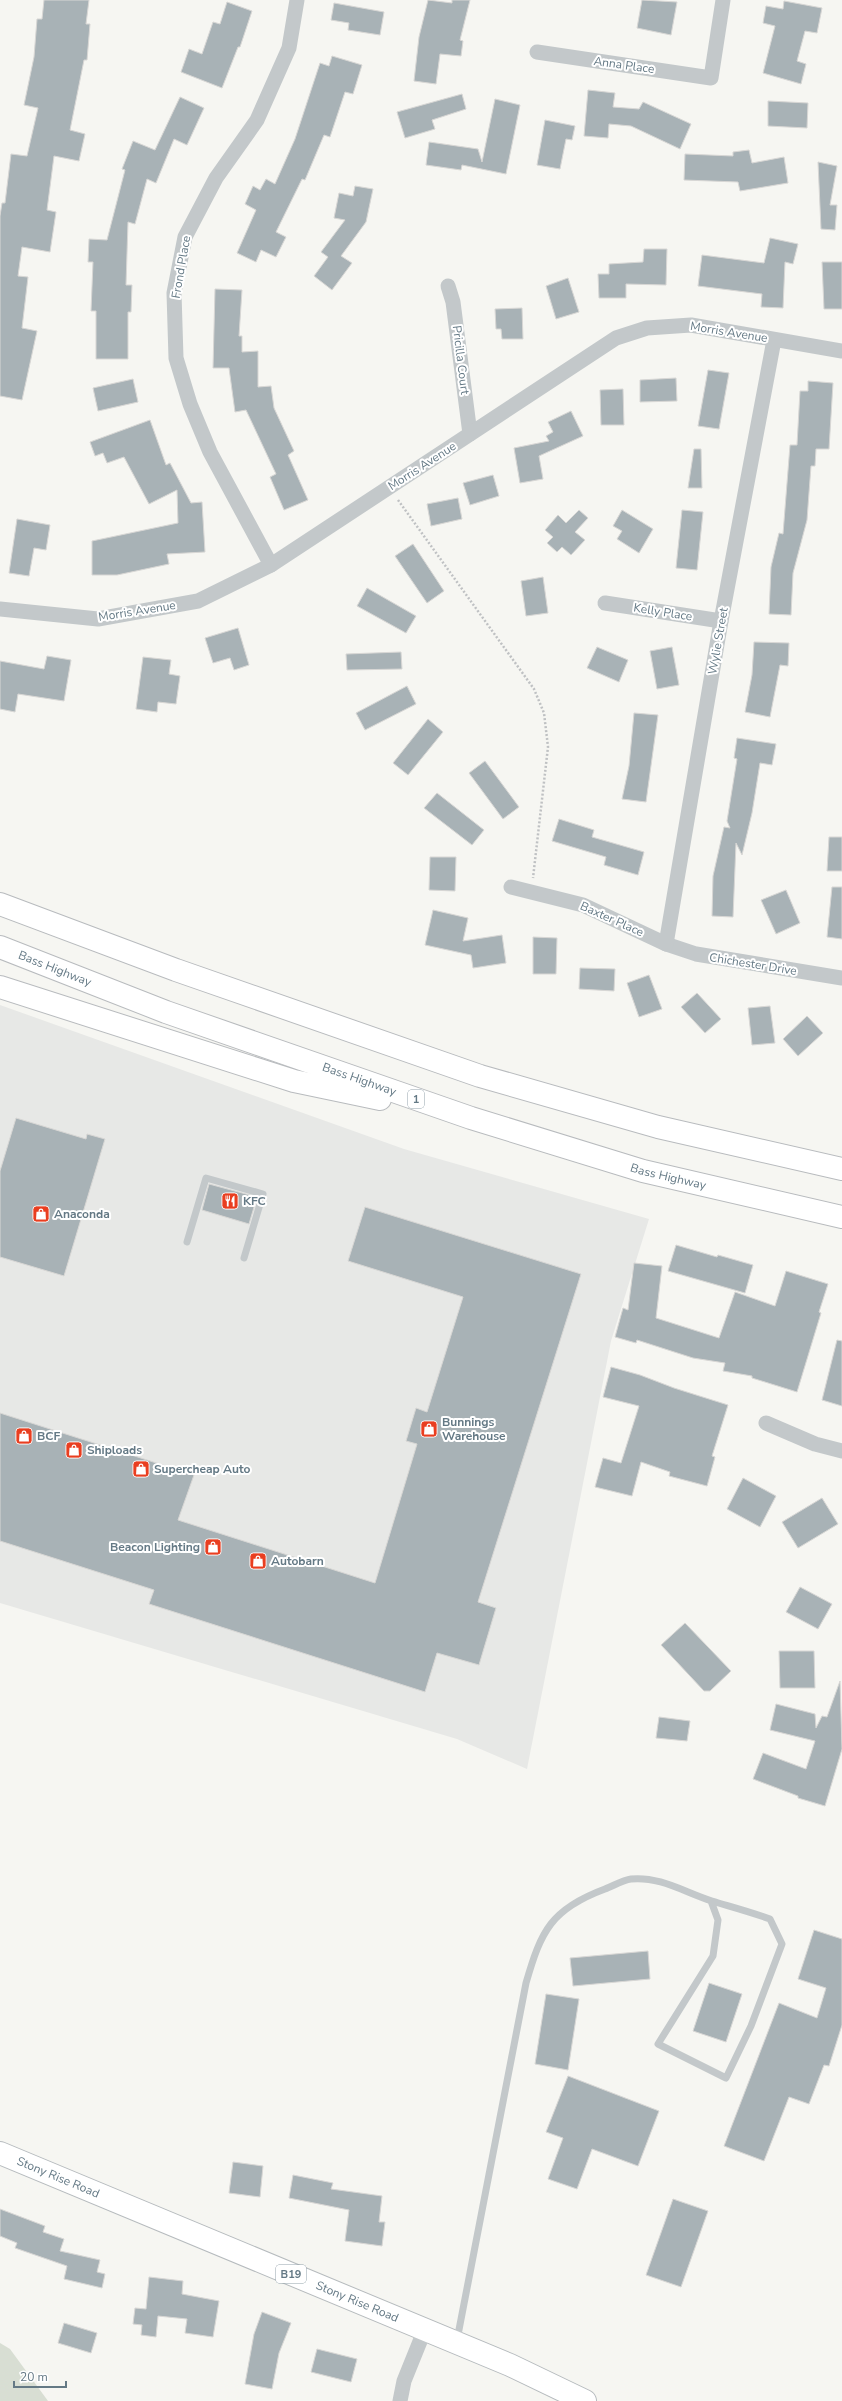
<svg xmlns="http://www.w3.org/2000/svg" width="842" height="2401" font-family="'Nunito Sans',sans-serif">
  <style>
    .built { fill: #e7e8e6 }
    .green { fill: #d8ded3 }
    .building { fill: #a8b2b6; stroke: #d8d7d5 }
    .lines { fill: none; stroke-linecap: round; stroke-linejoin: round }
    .primary-casing { stroke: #b6bbbe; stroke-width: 24 }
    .highway-casing { stroke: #b8bbbe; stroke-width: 24 }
    .path { stroke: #bfc1c3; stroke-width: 2.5; stroke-dasharray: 2 2; stroke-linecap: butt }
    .lane { stroke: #c3c8ca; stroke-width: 7 }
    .street { stroke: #c3c8ca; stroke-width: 15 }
    .primary { stroke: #fff; stroke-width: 22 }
    .highway { stroke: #fff; stroke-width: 22 }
    .labels { text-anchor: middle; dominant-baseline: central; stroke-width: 4; stroke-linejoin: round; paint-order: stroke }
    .shield { fill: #fff; stroke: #92a1aa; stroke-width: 1 }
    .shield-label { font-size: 11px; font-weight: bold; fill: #647985 }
    .street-label { font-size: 12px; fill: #647985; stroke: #fff }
    .poi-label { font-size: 12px; font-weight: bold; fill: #647985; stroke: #fff; text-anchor: start }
  </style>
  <rect width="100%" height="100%" fill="#f6f6f2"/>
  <path class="built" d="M0 1005 404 1149 649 1219 611 1341 527 1769 457 1739 0 1603Z"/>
  <path class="green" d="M0 2343 10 2349 48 2401H0Z"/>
  <g class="building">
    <path d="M44 0H89L86 24H90L87 60H84L70 130 85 134 79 161 54 156 47 210 56 212 50 252 22 247 18 276 28 277 22 328 37 331 22 400 0 396V216L2 203H5L11 154 27 156 38 108 24 105 34 57 37 19H42Z"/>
    <path d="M428 0 452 3V0H470L460 40 463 41 461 56 440 54 436 84 414 81 419 37Z"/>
    <path d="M642 0 677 2 671 35 637 28Z"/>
    <path d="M784 1 822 8 817 33 805 31 797 61 806 64 801 84 763 73 775 26 763 23 766 6 783 9Z"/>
    <path d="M227 2 252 11 240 47H238L222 88 181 72 189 49 202 54 213 22 220 24Z"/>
    <path d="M334 3 384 12 380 35 348 30 349 23 331 20Z"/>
    <path d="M332 56 362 65 353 94 345 92 330 137 324 135 305 180 302 179 276 232 286 237 276 257 261 250 256 262 237 253 256 210 245 204 253 186 260 190 266 179 275 184 295 139 320 63 329 66Z"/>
    <path d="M588 90 615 93 613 107 639 109 643 102 691 124 680 149 631 126 609 124 608 138 584 136Z"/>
    <path d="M462 94 466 109 432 120 435 129 405 138 397 112Z"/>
    <path d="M180 97 204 108 187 145 174 139 156 183 147 179 135 224 128 222 126 285H132L131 312H128V359H96V311H91L93 262H88L89 239 107 240 125 170 122 169 133 141 155 150Z"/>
    <path d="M495 99 520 105 506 174 462 165 461 170 426 165 429 142 478 149 482 162Z"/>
    <path d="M768 101 808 103 807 128 768 126Z"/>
    <path d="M545 120 575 126 572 140 566 139 560 169 537 165Z"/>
    <path d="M749 150 752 163 784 157 788 183 740 191 738 182 684 180 685 154 733 156V152Z"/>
    <path d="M818 162 837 166 830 205H837L835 230 821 229Z"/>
    <path d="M355 186 373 189 366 222 341 256 352 263 332 290 314 276 328 257 321 252 345 220 334 218 339 193 353 196Z"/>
    <path d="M770 238 798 244 793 264 785 262 783 308 761 307 762 294 698 286 702 255 764 263Z"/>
    <path d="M644 249H667L666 285 626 284V298H599L598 274H609V264L643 262Z"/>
    <path d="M822 262H842V309H824Z"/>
    <path d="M568 278 579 312 556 319 546 286Z"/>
    <path d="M215 289 242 290 239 336H242V352L258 351V387L271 386 274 408 294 451 288 455 308 500 284 510 270 477 276 474 246 410 235 412 229 368H213Z"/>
    <path d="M522 308 523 339H502L501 329H496L495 309Z"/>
    <path d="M708 370 729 373 719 429 698 426Z"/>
    <path d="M676 378 677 401 640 402V380Z"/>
    <path d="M133 379 138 402 98 411 93 388Z"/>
    <path d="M808 381 833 383 829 449H816L815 466H811L807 520 793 573 791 615 769 614 771 567 779 533 783 534 790 445H797L800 391H808Z"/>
    <path d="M623 389 624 425H601L600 390Z"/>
    <path d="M571 411 583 436 539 456 543 479 520 483 514 448 549 441 546 436 553 432 548 422Z"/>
    <path d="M150 420 166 465 170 463 191 503 202 502 205 552 167 554 169 564 117 575H92V541L178 523 177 490 149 504 124 457 107 463 103 453 95 456 90 442Z"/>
    <path d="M694 449H701L702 488H688Z"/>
    <path d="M493 475 499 496 470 505 463 483Z"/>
    <path d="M458 498 462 519 431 526 427 504Z"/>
    <path d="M579 510 588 518 575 532 585 540 571 555 562 547 557 552 547 543 553 537 545 530 558 515 566 523Z"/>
    <path d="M622 510 653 529 639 553 617 539 622 531 613 526Z"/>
    <path d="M682 510 703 512 697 570 676 568Z"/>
    <path d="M17 519 50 525 46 550 34 548 29 576 9 573Z"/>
    <path d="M413 544 444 591 427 603 395 556Z"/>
    <path d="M543 577 548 613 526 616 521 581Z"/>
    <path d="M367 588 416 616 406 633 357 606Z"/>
    <path d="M238 628 249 665 234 670 230 658 213 663 205 638Z"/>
    <path d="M754 642 789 643 788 666 780 665 770 717 745 712 752 675Z"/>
    <path d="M597 647 628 660 619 682 587 668Z"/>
    <path d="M672 647 679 685 657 689 650 651Z"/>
    <path d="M401 652 402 669 347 670 346 654Z"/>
    <path d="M47 656 71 660 64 701 18 694 15 712 0 709V661L44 669Z"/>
    <path d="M143 657 171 660 169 674 180 676 176 704 158 702 157 712 136 709Z"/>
    <path d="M407 686 416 704 365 730 356 713Z"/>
    <path d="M634 713 658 715 646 802 622 799 629 766Z"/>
    <path d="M428 719 443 732 408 775 393 763Z"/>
    <path d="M737 738 776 744 772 765 760 763 752 813 742 855 736 843 733 917 712 916 713 876 724 827 730 828 727 821 737 759 734 758Z"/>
    <path d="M485 761 519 807 503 819 469 773Z"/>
    <path d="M437 793 484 830 472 845 424 808Z"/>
    <path d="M559 819 594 830 592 837 644 852 638 875 604 865 606 857 552 841Z"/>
    <path d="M829 837H842V871H827Z"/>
    <path d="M430 857H456L455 891 429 890Z"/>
    <path d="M832 887H842V939L827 937Z"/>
    <path d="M786 890 800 923 776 934 761 900Z"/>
    <path d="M433 910 468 918 463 941 502 935 506 963 473 968 471 955 425 945Z"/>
    <path d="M533 937 557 938 556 974H533Z"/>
    <path d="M580 968 615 969 614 991 579 989Z"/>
    <path d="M649 975 662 1009 639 1017 627 983Z"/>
    <path d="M697 993 721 1019 705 1033 681 1007Z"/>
    <path d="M770 1006 775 1043 752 1045 748 1008Z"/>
    <path d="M807 1016 823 1033 798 1056 783 1039Z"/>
    <path d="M16 1118 86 1139 87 1134 105 1139 64 1276 0 1257V1171Z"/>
    <path d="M209 1184 257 1197 249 1224 202 1210Z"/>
    <path d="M365 1207 581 1274 478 1602 496 1608 479 1665 437 1653 425 1692 149 1604 154 1590 0 1541V1413L194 1475 178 1520 375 1583 417 1444 406 1441 416 1408 427 1412 463 1297 348 1261Z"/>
    <path d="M676 1245 717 1257 718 1255 753 1265 745 1293 668 1271Z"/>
    <path d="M634 1263 662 1266 656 1318 719 1338 735 1292 775 1306 786 1271 828 1284 819 1312 821 1313 797 1392 752 1378V1376L723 1371 725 1363 693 1358 637 1340 636 1343 615 1337 623 1308 628 1310Z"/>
    <path d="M837 1340 842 1341V1406L822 1400Z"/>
    <path d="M611 1367 640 1375 674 1388 728 1405 712 1456 715 1457 707 1486 669 1476 670 1472 641 1462 632 1496 595 1487 603 1458 621 1463 639 1406 603 1397Z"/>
    <path d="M743 1478 776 1496 760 1527 727 1509Z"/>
    <path d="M822 1498 838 1524 798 1548 782 1522Z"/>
    <path d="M800 1587 832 1604 818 1629 786 1612Z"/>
    <path d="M685 1623 731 1671 710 1691H704L661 1645Z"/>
    <path d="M779 1651H814L815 1688H780Z"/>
    <path d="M840 1681 842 1749 825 1806 798 1798V1796L753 1779 763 1753 806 1769 815 1741 770 1730 776 1704 815 1714 816 1728 822 1716 827 1717Z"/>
    <path d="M659 1717 690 1721 687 1741 656 1738Z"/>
    <path d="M814 1930 842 1939V2025L829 2066 824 2065 809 2104 789 2097 764 2161 724 2146 779 2003 817 2018 826 1988 798 1979Z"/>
    <path d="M648 1951 650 1979 573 1986 570 1958Z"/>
    <path d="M709 1983 742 1994 726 2042 693 2031Z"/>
    <path d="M546 1994 579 1999 568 2070 535 2064Z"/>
    <path d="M568 2076 659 2111 638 2166 592 2149 577 2189 548 2179 563 2138 546 2132Z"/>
    <path d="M233 2162 263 2166 260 2197 229 2193Z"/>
    <path d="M293 2175 333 2183 331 2189 382 2196 379 2222H385L382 2246 345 2241 349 2210 289 2198Z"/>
    <path d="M673 2199 708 2211 681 2287 646 2275Z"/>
    <path d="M0 2209 45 2226 43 2232 64 2239 60 2251 100 2260 97 2272 105 2274 102 2288 64 2279 67 2266 15 2248 17 2243 0 2236Z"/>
    <path d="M149 2277 183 2281 182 2294 219 2301 213 2337 185 2333 187 2319 158 2316 156 2337 141 2335 142 2325 133 2324 135 2308 146 2309Z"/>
    <path d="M262 2312 291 2323 279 2353 272 2389 245 2384 254 2334Z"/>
    <path d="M64 2323 97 2333 91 2353 58 2343Z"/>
    <path d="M317 2349 357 2359 351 2382 311 2372Z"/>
  </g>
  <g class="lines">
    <g class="primary-casing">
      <g id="primary">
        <path id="s1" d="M0 2153 510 2365 585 2401"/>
      </g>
    </g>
    <g class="highway-casing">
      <g id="highway">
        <path d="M0 904 176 970 480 1076 658 1127 842 1169"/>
        <path id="s2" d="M0 947 166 1012 471 1118 643 1171 842 1217"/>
        <path d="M0 987 294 1081 380 1099"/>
      </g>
    </g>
    <path class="path" d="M398 500 534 689 544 713 548 747 533 878"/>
    <g class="lane">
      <path d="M187 1242 206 1178 263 1194 244 1258"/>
      <path d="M457 2340 526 1983C541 1931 551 1909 605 1889 613 1886 623 1880 631 1879 660 1876 686 1893 712 1901 732 1907 751 1912 770 1919L782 1944 751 2026 726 2078 658 2044 713 1956 718 1920 711 1901"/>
    </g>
    <g class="street">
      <path d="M537 52 711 78 723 0"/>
      <path d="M448 286 453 302 470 434"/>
      <path d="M271 565 210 452 190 404 176 358 174 293 185 237 216 178 257 120 289 48 297 0"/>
      <path d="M605 603 721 621"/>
      <path d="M0 609 98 619 198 601 271 565 616 338 647 328 691 325 842 351"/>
      <path d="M511 887 583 905 666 944 696 954 842 978"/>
      <path d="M666 944 721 621 774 340"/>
      <path d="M766 1423 815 1444 842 1451"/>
      <path d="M400 2401 404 2381 425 2329"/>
    </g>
    <use href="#primary" class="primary"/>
    <use href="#highway" class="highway"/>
  </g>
  <defs>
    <g id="restaurant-square" transform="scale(0.9)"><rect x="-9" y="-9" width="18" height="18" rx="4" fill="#e93e20" stroke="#fff"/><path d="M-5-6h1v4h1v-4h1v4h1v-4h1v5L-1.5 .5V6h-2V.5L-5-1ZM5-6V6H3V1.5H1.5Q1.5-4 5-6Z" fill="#fff"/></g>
    <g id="shop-square" transform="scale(0.9)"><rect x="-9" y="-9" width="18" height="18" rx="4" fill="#e93e20" stroke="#fff"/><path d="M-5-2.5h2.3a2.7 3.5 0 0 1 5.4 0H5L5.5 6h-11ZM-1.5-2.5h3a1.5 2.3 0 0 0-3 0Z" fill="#fff"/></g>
  </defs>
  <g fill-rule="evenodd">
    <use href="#restaurant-square" x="230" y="1201"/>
    <use href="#shop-square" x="41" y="1214"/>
    <use href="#shop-square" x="429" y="1429"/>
    <use href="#shop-square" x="24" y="1436"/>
    <use href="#shop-square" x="74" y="1450"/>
    <use href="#shop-square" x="141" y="1469"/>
    <use href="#shop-square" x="213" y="1547"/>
    <use href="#shop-square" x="258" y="1561"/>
  </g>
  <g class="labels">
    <g class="shield">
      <rect x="408" y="1090" width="16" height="18" rx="3"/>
      <rect x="276" y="2265" width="30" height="18" rx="3"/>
    </g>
    <g class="shield-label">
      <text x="416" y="1099">1</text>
      <text x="291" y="2274">B19</text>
    </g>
    <g class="street-label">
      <text transform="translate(624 65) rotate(8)">Anna Place</text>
      <text transform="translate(181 267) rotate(-80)">Frond Place</text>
      <text transform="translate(729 332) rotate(9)">Morris Avenue</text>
      <text transform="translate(461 360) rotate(83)">Pricilla Court</text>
      <text transform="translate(422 466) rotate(-33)">Morris Avenue</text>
      <text transform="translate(137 611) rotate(-9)">Morris Avenue</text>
      <text transform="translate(663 612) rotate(9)">Kelly Place</text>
      <text transform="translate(718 641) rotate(-80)">Wylie Street</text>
      <text transform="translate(612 919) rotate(24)">Baxter Place</text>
      <text transform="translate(753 964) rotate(9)">Chichester Drive</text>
      <text stroke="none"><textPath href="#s2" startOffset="59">Bass Highway</textPath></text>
      <text stroke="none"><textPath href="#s2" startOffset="383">Bass Highway</textPath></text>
      <text stroke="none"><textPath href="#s2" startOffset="707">Bass Highway</textPath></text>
      <text stroke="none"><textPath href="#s1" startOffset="63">Stony Rise Road</textPath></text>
      <text stroke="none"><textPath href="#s1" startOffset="387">Stony Rise Road</textPath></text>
    </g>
    <g class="poi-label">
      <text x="243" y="1201">KFC</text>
      <text x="54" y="1214">Anaconda</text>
      <text x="442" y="1422">Bunnings<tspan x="442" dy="14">Warehouse</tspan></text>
      <text x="37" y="1436">BCF</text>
      <text x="87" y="1450">Shiploads</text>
      <text x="154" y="1469">Supercheap Auto</text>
      <text x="200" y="1547" text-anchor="end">Beacon Lighting</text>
      <text x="271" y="1561">Autobarn</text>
    </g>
  </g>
  <path d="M14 2381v6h52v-6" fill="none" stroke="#647985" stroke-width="2"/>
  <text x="20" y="2381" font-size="12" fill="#647985" stroke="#ffffff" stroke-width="3" paint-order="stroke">20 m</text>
</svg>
